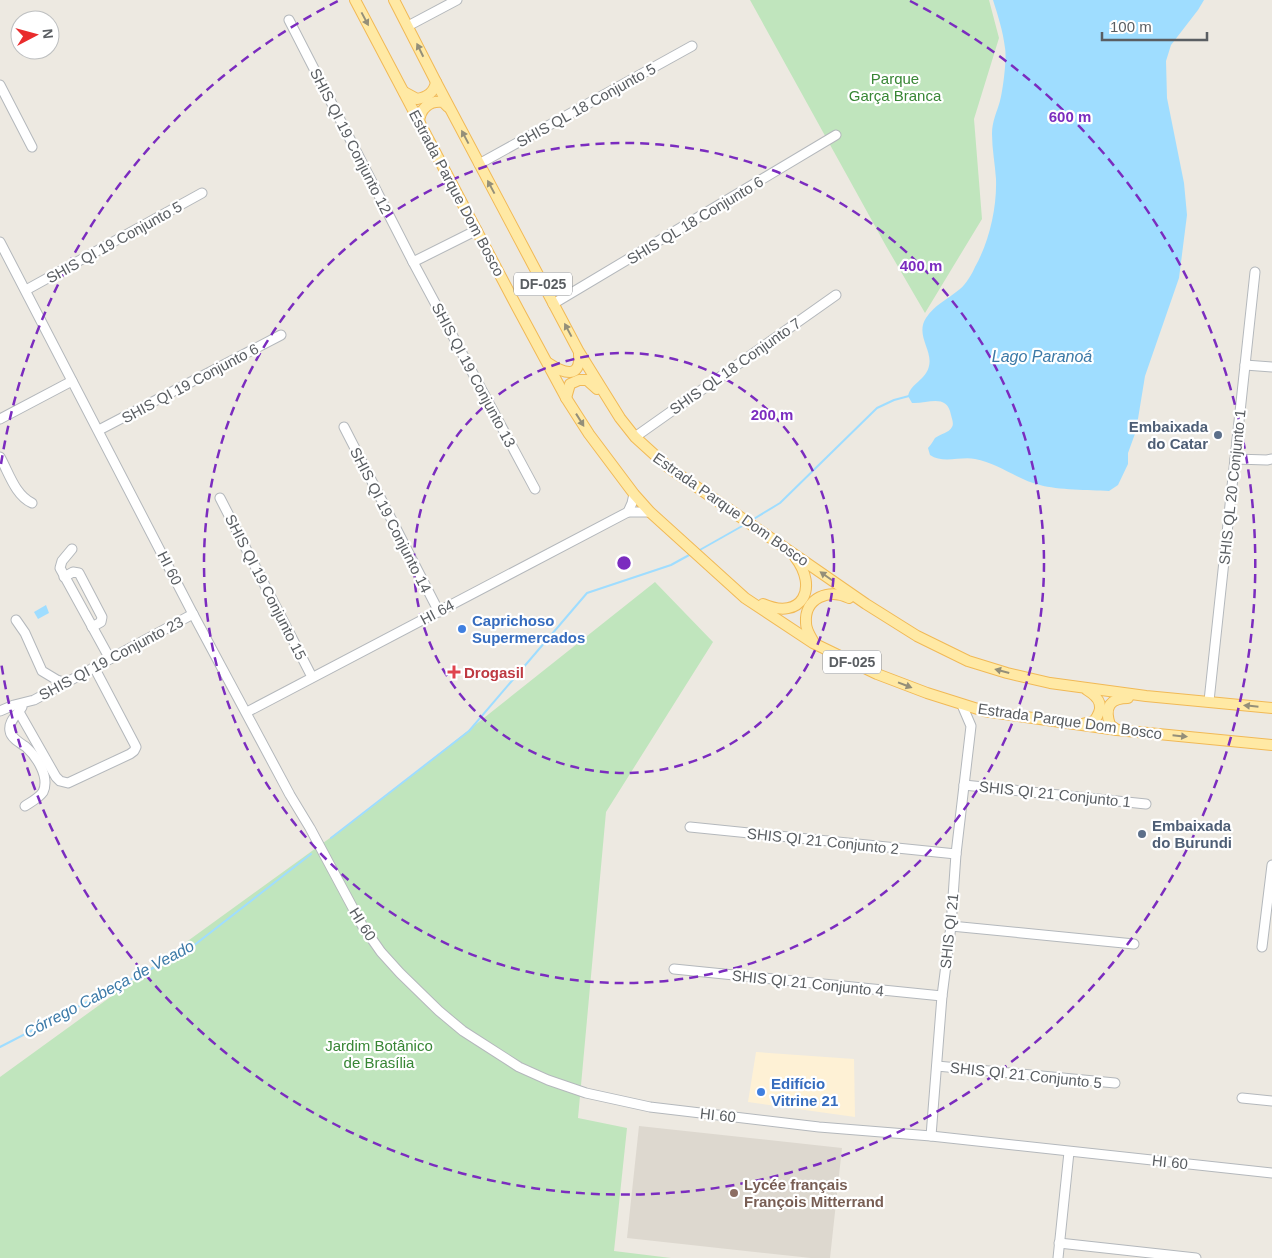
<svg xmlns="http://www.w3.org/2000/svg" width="1272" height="1258" font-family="Arial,sans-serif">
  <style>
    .commercial { fill: #fef1d5 }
    .education { fill: #ddd8cf }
    .green { fill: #c0e5bd }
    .water { fill: #9fddff }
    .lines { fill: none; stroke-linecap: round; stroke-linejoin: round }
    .stream { stroke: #9fddff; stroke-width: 2 }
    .minor-casing { stroke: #b4b8bc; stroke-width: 11 }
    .major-casing { stroke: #f1b956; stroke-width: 12 }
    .minor { stroke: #fff; stroke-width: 9 }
    .major { stroke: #ffe9a4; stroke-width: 10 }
    .oneway { fill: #948f79 }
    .ring { fill: none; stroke: #7b2cbf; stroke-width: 2.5; stroke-dasharray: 9 6 }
    .service-dot { fill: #5c6f8a; stroke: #fff; stroke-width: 2 }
    .shop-dot { fill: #3f7fe0; stroke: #fff; stroke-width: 2 }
    .health-dot { fill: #e0444e; stroke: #fff; stroke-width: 2 }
    .education-dot { fill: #8d6e63; stroke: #fff; stroke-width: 2 }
    .labels { text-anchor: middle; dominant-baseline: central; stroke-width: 4.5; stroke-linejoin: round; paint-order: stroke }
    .shield { fill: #fff; stroke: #8c8e91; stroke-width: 1 }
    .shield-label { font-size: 14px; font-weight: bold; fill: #5a5e62 }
    .park-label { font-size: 15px; fill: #388635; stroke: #fff }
    .street-label { font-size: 15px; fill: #5a5e62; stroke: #fff }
    .service-label { font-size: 15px; font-weight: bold; fill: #4e5e75; stroke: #fff; text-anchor: end }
    .shop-label { font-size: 15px; font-weight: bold; fill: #366cbe; stroke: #fff; text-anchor: start }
    .health-label { font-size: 15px; font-weight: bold; fill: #be3a42; stroke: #fff; text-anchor: start }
    .education-label { font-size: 15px; font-weight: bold; fill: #785e54; stroke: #fff; text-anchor: start }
    .water-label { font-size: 16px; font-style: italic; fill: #3b79a7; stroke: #fff }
    .centre { fill: #7b2cbf; stroke: #fff; stroke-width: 2.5 }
    .ring-label { font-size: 15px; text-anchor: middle; font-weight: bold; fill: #7b2cbf; stroke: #fff; stroke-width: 4.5; stroke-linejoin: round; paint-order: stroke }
  </style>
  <rect width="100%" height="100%" fill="#ede9e1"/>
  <path class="commercial" d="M756 1052 854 1059 855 1117 748 1102Z"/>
  <path class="education" d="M639 1126 842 1148 830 1258H811L627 1238Z"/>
  <g class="green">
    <path d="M750 0H989L999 38 974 119 982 219 925 313 886 246Z"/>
    <path d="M655 582 713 642 606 812 578 1118 627 1128 614 1251 671 1258H0V1077L363 814Z"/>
  </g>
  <g class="water">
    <path d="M993 0H1204L1198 10 1171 45 1166 61 1167 98 1184 183 1187 215 1179 278 1145 376 1136 431 1128 453V464L1118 485 1109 491C1089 490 1058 490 1040 485 1018 480 998 463 975 459 961 456 943 464 930 455L928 448C931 445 933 441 935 438 940 434 949 433 952 427 954 424 952 419 951 415 947 393 928 404 912 403L908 396C911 383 926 380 929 366 933 350 915 335 926 318 934 305 948 299 960 289 966 284 972 274 975 267 989 242 997 208 996 179 995 164 992 149 992 134 992 121 997 112 1000 101 1003 90 1007 58 1005 48 1003 31 998 16 993 0Z"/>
    <path d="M46 605 49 613 38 619 34 612Z"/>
  </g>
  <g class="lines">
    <g class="stream">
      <path d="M752 520 780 503 877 408 894 400 909 396"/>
      <path d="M698 551 744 525"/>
      <path d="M331 838 469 731 587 593 671 565 691 554"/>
      <path d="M0 1047 188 950 311 854"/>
    </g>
    <g class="minor-casing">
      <g id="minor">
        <path d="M289 20 413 262 535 489"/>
        <path d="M408 26 457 0"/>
        <path d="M0 85 32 147"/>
        <path d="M479 164 692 46"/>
        <path d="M0 242 193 614 290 795 310 828 362 925 381 952 400 973 439 1011 463 1031 519 1067 548 1080 586 1093 650 1107 819 1127 931 1136 1272 1173"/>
        <path d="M413 262 477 230"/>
        <path d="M26 290 202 193"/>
        <path d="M553 304 836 135"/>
        <path d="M1245 365 1272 367"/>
        <path d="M0 419 72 381"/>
        <path d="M344 427 439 612"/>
        <path d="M99 430 281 335"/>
        <path d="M635 437 836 295"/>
        <path d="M0 457C9 473 15 495 32 503"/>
        <path d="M1235 459 1267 460 1272 459"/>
        <path d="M220 498 312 677"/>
        <path d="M628 512 632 503 634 494"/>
        <path d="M72 549 62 561 60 568 110 659"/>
        <path d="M64 577 73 572 79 573 102 617 101 622 92 627"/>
        <path d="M16 620 25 633 42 671 57 680 66 683"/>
        <path d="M1209 701 1255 272"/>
        <path d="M22 707C18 714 8 721 10 731 11 738 20 743 26 747 37 757 50 777 43 792 39 798 31 802 25 806"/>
        <path d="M0 711 14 705 34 700 193 614"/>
        <path d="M19 712 56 777 60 781 68 783 130 754 134 751 136 747 134 743 94 667"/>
        <path d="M247 712 628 512H650"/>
        <path d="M964 785 1146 804"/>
        <path d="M690 827 956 854"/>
        <path d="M951 926 1134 944"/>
        <path d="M1262 947 1272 865"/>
        <path d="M674 969 942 996"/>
        <path d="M937 1066 1115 1083"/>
        <path d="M1242 1098 1272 1101"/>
        <path d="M931 1136 942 996 951 926 956 854 971 726 962 705"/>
        <path d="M1059 1243 1196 1258"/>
        <path d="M1058 1258 1069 1152"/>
      </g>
    </g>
    <g class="major-casing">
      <g id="major">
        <path d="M355 0 518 309 566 398 589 434 634 494 650 512 745 598 813 643 877 674 927 693 984 711 1117 730 1272 745"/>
        <path d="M394 0 436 82 579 352 620 418 635 437 668 467 866 604 917 636 968 661 1007 673 1050 683 1146 696 1272 708"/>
        <path d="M404 92 417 99C427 97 434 93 436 82"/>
        <path d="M419 122C420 109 429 100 443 102L448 107"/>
        <path d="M548 363C563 373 581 380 579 354"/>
        <path d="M566 398 570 384 579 380H587L597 389"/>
        <path d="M763 604C802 621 819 588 795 557"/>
        <path d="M813 641C810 635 806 630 806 623 804 598 829 588 849 598"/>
        <path d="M1082 724 1094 721C1105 707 1100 698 1087 690"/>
        <path d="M1117 730 1110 725C1104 707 1110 698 1128 698"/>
      </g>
    </g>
    <use href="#minor" class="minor"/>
    <use href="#major" class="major"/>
  </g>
  <defs><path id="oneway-solid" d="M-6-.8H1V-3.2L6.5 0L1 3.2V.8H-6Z" transform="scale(1.25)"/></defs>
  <g class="oneway">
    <use href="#oneway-solid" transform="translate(365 19) rotate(62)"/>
    <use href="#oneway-solid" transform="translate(420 50) rotate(-116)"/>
    <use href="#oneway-solid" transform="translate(465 137) rotate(-118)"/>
    <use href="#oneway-solid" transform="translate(491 187) rotate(-118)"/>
    <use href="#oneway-solid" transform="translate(568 330) rotate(-118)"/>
    <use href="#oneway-solid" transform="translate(580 420) rotate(58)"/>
    <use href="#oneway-solid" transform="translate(826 576) rotate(-145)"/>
    <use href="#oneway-solid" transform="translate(1002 671) rotate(-165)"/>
    <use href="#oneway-solid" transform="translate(905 685) rotate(21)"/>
    <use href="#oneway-solid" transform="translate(1251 706) rotate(-174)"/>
    <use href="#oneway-solid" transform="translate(1180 736) rotate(6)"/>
  </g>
  <g class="ring">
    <circle cx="624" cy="563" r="210"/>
    <circle cx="624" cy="563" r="420"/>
    <path d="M1 464A631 631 0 0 1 338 1M910 1A631 631 0 1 1 1 662"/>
  </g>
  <g class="service-dot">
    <circle cx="1218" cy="435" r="5"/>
    <circle cx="1142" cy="834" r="5"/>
  </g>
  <g class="shop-dot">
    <circle cx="462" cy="629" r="5"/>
    <circle cx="761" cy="1092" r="5"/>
  </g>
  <path class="health-dot" d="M451.5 664.5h5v5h5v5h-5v5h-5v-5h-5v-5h5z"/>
  <circle class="education-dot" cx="734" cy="1193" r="5"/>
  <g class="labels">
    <g class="shield">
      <rect x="514" y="272.5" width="58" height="23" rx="4"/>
      <rect x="823" y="650.5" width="58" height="23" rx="4"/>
    </g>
    <g class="shield-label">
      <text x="543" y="284">DF-025</text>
      <text x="852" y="662">DF-025</text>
    </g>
    <g class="park-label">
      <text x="895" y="78">Parque<tspan x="895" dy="17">Garça Branca</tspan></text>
      <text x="379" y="1045">Jardim Botânico<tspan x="379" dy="17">de Brasília</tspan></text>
    </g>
    <g class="street-label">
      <text transform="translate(586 105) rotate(-29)">SHIS QL 18 Conjunto 5</text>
      <text transform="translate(351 141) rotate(63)">SHIS QI 19 Conjunto 12</text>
      <text transform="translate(457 193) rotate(62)">Estrada Parque Dom Bosco</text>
      <text transform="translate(695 220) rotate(-31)">SHIS QL 18 Conjunto 6</text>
      <text transform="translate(114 242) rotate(-29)">SHIS QI 19 Conjunto 5</text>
      <text transform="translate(735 366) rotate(-35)">SHIS QL 18 Conjunto 7</text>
      <text transform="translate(474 375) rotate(62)">SHIS QI 19 Conjunto 13</text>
      <text transform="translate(190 383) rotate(-28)">SHIS QI 19 Conjunto 6</text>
      <text transform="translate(1232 487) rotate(-84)">SHIS QL 20 Conjunto 1</text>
      <text transform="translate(731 509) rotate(35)">Estrada Parque Dom Bosco</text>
      <text transform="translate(391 520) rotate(63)">SHIS QI 19 Conjunto 14</text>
      <text transform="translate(170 568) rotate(63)">HI 60</text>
      <text transform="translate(266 587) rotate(63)">SHIS QI 19 Conjunto 15</text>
      <text transform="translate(437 612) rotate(-28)">HI 64</text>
      <text transform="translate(111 658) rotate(-28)">SHIS QI 19 Conjunto 23</text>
      <text transform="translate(1070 721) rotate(8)">Estrada Parque Dom Bosco</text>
      <text transform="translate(1055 794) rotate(6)">SHIS QI 21 Conjunto 1</text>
      <text transform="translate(823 841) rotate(6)">SHIS QI 21 Conjunto 2</text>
      <text transform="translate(363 924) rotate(58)">HI 60</text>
      <text transform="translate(949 931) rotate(-84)">SHIS QI 21</text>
      <text transform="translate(808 983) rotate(6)">SHIS QI 21 Conjunto 4</text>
      <text transform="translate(1026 1075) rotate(6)">SHIS QI 21 Conjunto 5</text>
      <text transform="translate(718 1115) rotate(6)">HI 60</text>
      <text transform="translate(1170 1162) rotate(6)">HI 60</text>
    </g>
    <g class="service-label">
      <text x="1208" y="426">Embaixada<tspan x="1208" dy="17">do Catar</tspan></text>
      <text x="1152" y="825" text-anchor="start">Embaixada<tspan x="1152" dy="17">do Burundi</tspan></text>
    </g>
    <g class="shop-label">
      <text x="472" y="620">Caprichoso<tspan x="472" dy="17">Supermercados</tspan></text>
      <text x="771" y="1083">Edifício<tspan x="771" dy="17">Vitrine 21</tspan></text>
    </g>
    <g class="health-label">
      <text x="464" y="672">Drogasil</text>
    </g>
    <g class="education-label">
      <text x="744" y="1184">Lycée français<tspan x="744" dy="17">François Mitterrand</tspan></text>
    </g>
    <g class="water-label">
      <text x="1042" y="356">Lago Paranoá</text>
      <text transform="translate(109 989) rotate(-28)">Córrego Cabeça de Veado</text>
    </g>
  </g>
  <circle cx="624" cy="563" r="8" class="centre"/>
  <g class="ring-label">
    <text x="1070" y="122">600 m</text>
    <text x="921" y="271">400 m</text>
    <text x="772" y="420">200 m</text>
  </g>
  <g transform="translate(35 35) rotate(84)"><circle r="24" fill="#ffffff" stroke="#bdbfc0"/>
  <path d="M0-4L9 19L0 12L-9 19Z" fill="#e92b2c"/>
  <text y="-8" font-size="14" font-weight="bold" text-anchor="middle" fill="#5a5e62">N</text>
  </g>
  <path d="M1102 32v8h105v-8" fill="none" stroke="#5a5e62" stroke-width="2.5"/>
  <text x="1110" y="32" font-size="15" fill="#5a5e62" stroke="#ffffff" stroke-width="4" paint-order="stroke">100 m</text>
</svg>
